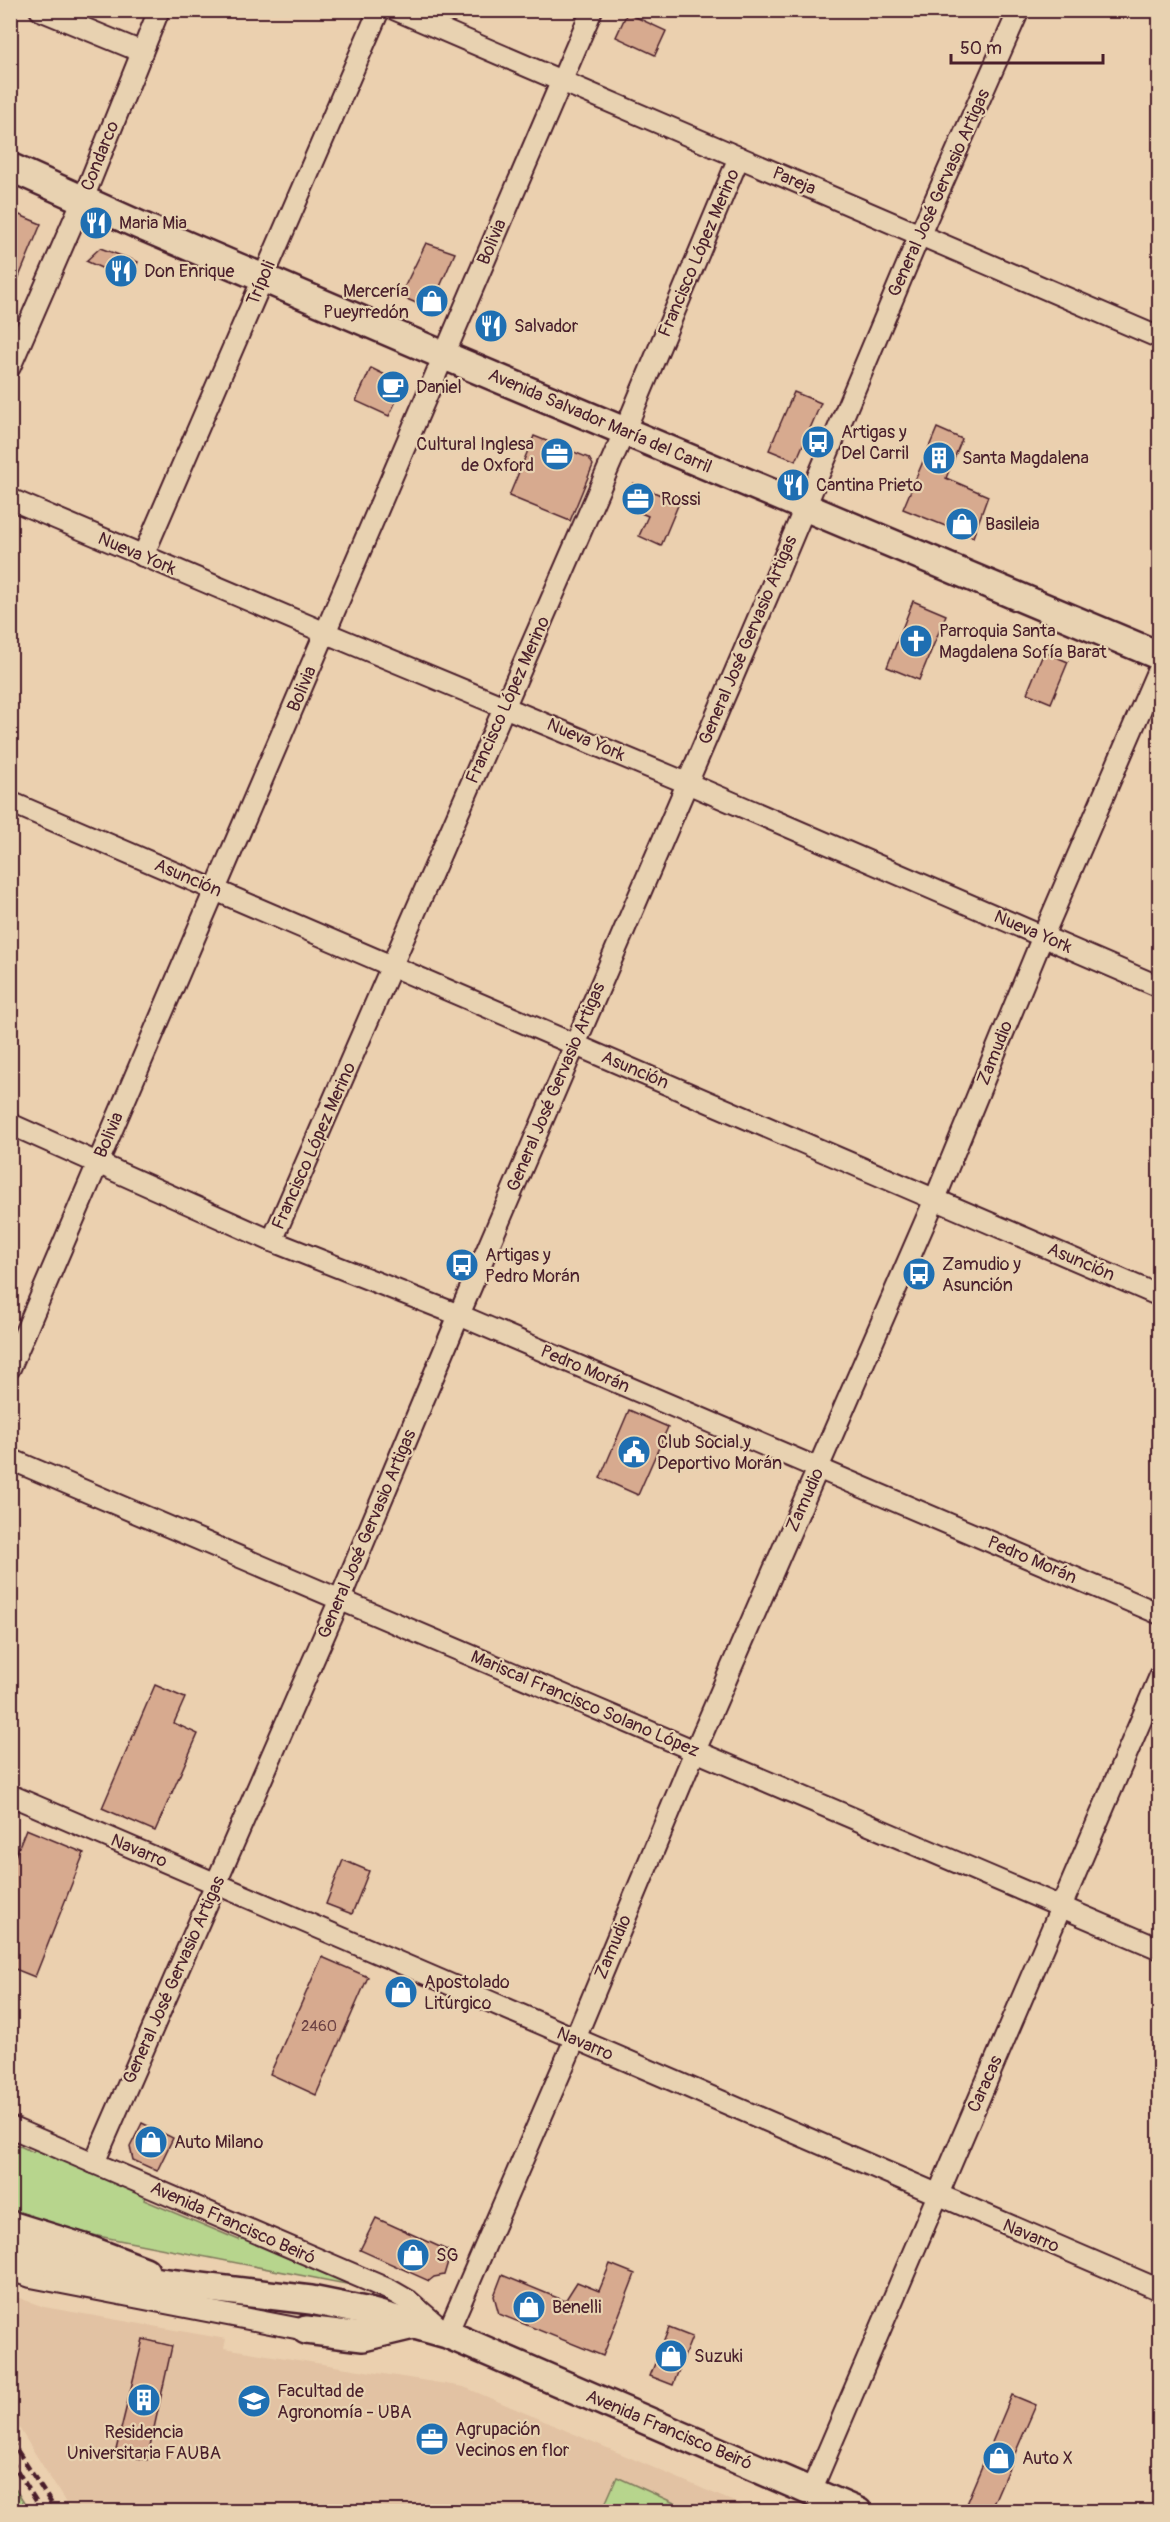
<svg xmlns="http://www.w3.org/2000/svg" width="1170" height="2522" font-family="Pangolin,sans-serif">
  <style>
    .built { fill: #e2c2a3 }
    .green { fill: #b7d58d; stroke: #807a5c; stroke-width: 1.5 }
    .building { fill: #d7aa8f; stroke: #4a1f2b; stroke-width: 1.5 }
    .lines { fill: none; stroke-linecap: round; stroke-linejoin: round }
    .street-casing { stroke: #4a1f2b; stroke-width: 24 }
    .secondary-casing { stroke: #4a1f2b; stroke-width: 32 }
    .street { stroke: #e8d2b1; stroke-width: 20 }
    .secondary { stroke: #e8d2b1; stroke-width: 27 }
    .rail { stroke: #4a1f2b; stroke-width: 4.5; stroke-dasharray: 9 4.5; stroke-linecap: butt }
    .labels { text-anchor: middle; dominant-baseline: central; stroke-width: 4.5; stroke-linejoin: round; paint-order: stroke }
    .number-label { font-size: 15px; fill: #6d4244 }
    .street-label { font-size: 18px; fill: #4a1f2b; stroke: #e8d2b1 }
    .poi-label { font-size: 18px; fill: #4a1f2b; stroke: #e8d2b1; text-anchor: start }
  </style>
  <rect width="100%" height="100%" fill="#ebd0af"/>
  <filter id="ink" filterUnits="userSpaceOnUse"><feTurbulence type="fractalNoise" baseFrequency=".0167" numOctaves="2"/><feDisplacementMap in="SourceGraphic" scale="12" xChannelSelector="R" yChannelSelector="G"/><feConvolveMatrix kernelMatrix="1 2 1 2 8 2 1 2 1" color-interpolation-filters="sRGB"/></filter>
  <g filter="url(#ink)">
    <path class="built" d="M11 2295 44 2307 226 2339 224 2348 464 2387 741 2505 745 2511H71L11 2415Z"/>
    <g class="green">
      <path d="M11 2142 33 2152 36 2145 146 2193 144 2200 239 2240 243 2233 357 2283 356 2286 93 2235 11 2212Z"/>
      <path d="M617 2477 692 2511H602Z"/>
      <path d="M10 2482H11L29 2511H21L11 2494Z"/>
    </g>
    <g class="building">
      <path d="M627 13 666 31 655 55 616 37Z"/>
      <path d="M10 211 41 224 11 296H10Z"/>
      <path d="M426 243 455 253 430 309 400 296Z"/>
      <path d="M100 248 138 262 130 281 86 261Z"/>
      <path d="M371 368 404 384 389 416 356 401Z"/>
      <path d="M794 392 821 403 796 461 769 450Z"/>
      <path d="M937 428 962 439 946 478 988 496 973 537 903 509Z"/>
      <path d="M534 436 589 458 593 465 570 521 509 496Z"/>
      <path d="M633 483 679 503 661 546 639 536 648 516 624 506Z"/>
      <path d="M913 601 946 615 919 680 887 667Z"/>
      <path d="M1044 652 1068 662 1051 703 1027 693Z"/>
      <path d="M629 1410 668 1427 638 1495 600 1478Z"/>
      <path d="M155 1685 185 1698 174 1723 198 1734 155 1831 102 1808Z"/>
      <path d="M26 1829 84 1853 35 1977 10 1967V1869Z"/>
      <path d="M343 1860 369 1871 352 1914 326 1904Z"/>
      <path d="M322 1957 368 1977 316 2095 270 2074Z"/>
      <path d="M142 2123 173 2138 157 2171 133 2160 130 2147Z"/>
      <path d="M376 2218 451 2252 444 2275 434 2277 429 2281 360 2250Z"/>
      <path d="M610 2264 635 2274 603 2356 499 2314 494 2296 502 2275 565 2301 577 2282 599 2291Z"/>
      <path d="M669 2328 692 2337 673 2385 650 2376Z"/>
      <path d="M143 2339 172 2346 147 2460 115 2454Z"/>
      <path d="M1012 2395 1036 2405 990 2511H963Z"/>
    </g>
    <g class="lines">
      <g class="street-casing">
        <g id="street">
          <path d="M40 10 142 52"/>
          <path d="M396 10 1160 338"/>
          <path d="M10 367 83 199 159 10"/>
          <path d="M10 499 326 633 687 783 1160 987"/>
          <path d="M143 556 379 10"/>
          <path d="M10 802 1160 1296"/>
          <path d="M10 1124 272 1241 459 1315 1160 1614"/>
          <path d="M272 1241 625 430 739 157"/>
          <path d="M10 1368 592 10"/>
          <path d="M10 1459 1160 1949"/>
          <path d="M10 1795 1160 2290"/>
          <path d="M10 2127 390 2290 409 2301 447 2334 575 2039 695 1751 935 1199 1043 936 1160 665"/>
          <path d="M94 2163 340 1599 459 1315 774 581 920 234 1019 10"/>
          <path d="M10 2270 31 2277 306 2330"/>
          <path d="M811 2491 1160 1676"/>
        </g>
      </g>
      <g class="secondary-casing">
        <g id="secondary">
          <path d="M10 167 139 225 443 355 1160 656"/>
          <path d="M10 2225 87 2249 145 2271"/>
          <path d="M10 2251 92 2274 311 2300 365 2311 447 2334 858 2512"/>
          <path d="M306 2330 363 2337 413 2325"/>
        </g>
      </g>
      <use href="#street" class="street"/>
      <use href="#secondary" class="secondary"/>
      <g class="rail">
        <path d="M10 2439 57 2512"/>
        <path d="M10 2459 43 2512"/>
      </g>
    </g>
  </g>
  <defs>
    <g id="restaurant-disc" transform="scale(1.725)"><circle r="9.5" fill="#1f6fb2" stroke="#e8d2b1"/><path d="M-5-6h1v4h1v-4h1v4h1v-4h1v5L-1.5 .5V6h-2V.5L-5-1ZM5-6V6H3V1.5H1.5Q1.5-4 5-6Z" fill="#fff"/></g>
    <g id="shop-disc" transform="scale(1.725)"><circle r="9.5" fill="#1f6fb2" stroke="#e8d2b1"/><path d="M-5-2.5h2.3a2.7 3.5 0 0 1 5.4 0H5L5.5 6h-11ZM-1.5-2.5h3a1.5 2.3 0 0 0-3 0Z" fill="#fff"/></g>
    <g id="cafe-disc" transform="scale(1.725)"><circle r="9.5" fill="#1f6fb2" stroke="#e8d2b1"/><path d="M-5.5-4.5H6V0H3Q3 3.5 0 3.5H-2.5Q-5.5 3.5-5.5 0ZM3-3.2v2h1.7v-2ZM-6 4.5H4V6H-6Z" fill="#fff"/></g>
    <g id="bus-disc" transform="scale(1.725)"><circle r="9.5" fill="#1f6fb2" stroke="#e8d2b1"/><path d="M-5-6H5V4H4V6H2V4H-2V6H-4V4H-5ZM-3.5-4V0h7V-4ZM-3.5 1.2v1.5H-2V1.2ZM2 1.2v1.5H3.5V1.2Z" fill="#fff"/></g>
    <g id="office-disc" transform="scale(1.725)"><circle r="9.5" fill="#1f6fb2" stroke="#e8d2b1"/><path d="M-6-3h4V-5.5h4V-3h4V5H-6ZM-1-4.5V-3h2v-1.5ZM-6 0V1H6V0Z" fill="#fff"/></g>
    <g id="building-disc" transform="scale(1.725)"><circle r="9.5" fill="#1f6fb2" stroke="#e8d2b1"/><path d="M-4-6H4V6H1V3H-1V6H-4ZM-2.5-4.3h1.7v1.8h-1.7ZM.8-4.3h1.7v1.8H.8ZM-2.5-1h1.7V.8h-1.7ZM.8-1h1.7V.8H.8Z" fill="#fff"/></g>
    <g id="church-disc" transform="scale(1.725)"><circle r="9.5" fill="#1f6fb2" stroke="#e8d2b1"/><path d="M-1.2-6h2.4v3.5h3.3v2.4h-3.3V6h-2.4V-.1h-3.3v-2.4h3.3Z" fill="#fff"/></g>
    <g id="civic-disc" transform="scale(1.725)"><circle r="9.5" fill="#1f6fb2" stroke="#e8d2b1"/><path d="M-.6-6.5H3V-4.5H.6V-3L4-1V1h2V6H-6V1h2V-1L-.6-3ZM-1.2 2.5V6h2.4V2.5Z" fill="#fff"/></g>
    <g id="university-disc" transform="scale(1.725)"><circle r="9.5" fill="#1f6fb2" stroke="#e8d2b1"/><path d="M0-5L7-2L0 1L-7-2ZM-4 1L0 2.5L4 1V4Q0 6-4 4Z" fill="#fff"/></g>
  </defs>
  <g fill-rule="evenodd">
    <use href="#restaurant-disc" x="96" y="223"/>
    <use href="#restaurant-disc" x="121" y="271"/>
    <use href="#shop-disc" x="432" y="301"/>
    <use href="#restaurant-disc" x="491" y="326"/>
    <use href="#cafe-disc" x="393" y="387"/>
    <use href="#bus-disc" x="818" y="442"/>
    <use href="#office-disc" x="557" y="454"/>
    <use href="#building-disc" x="939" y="458"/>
    <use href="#restaurant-disc" x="793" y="485"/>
    <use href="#office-disc" x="638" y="499"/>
    <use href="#shop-disc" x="962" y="524"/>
    <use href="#church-disc" x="916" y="641"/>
    <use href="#bus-disc" x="462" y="1265"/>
    <use href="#bus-disc" x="919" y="1274"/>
    <use href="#civic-disc" x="634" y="1452"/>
    <use href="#shop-disc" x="401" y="1992"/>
    <use href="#shop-disc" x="151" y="2142"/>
    <use href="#shop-disc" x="413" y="2255"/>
    <use href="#shop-disc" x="529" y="2307"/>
    <use href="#shop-disc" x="671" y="2356"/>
    <use href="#building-disc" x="144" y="2400"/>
    <use href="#university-disc" x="254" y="2401"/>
    <use href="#office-disc" x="432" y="2439"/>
    <use href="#shop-disc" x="999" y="2458"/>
  </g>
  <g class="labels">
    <g class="number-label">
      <text x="319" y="2026">2460</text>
    </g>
    <g class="street-label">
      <text transform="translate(100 156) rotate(-68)">Condarco</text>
      <text transform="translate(794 181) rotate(23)">Pareja</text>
      <text transform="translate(939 193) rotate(-66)">General José Gervasio Artigas</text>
      <text transform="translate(492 242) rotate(-67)">Bolivia</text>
      <text transform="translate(699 253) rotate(-67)">Francisco López Merino</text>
      <text transform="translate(261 283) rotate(-67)">Trípoli</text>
      <text transform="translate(600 421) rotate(23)">Avenida Salvador María del Carril</text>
      <text transform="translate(137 554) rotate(23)">Nueva York</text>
      <text transform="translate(748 640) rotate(-67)">General José Gervasio Artigas</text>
      <text transform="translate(302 689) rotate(-67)">Bolivia</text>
      <text transform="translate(508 700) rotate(-66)">Francisco López Merino</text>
      <text transform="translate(586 740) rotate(23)">Nueva York</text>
      <text transform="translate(188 878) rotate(23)">Asunción</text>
      <text transform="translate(1033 932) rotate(23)">Nueva York</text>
      <text transform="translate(995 1053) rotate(-68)">Zamudio</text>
      <text transform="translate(635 1070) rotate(23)">Asunción</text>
      <text transform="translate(556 1087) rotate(-67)">General José Gervasio Artigas</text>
      <text transform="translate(109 1135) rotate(-67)">Bolivia</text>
      <text transform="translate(314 1146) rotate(-66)">Francisco López Merino</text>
      <text transform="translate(1081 1262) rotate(23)">Asunción</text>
      <text transform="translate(585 1369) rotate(23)">Pedro Morán</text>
      <text transform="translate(805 1500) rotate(-66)">Zamudio</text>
      <text transform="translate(367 1534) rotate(-67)">General José Gervasio Artigas</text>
      <text transform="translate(1032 1560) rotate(23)">Pedro Morán</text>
      <text transform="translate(585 1704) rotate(23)">Mariscal Francisco Solano López</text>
      <text transform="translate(139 1851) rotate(23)">Navarro</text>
      <text transform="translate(613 1947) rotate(-67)">Zamudio</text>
      <text transform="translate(174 1980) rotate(-66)">General José Gervasio Artigas</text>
      <text transform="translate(585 2044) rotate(23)">Navarro</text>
      <text transform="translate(985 2084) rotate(-66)">Caracas</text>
      <text transform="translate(233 2223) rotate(24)">Avenida Francisco Beiró</text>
      <text transform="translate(1031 2236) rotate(23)">Navarro</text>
      <text transform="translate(669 2430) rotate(23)">Avenida Francisco Beiró</text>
    </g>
    <g class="poi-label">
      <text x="119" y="223">Maria Mia</text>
      <text x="144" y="271">Don Enrique</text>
      <text x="409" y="291" text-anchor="end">Mercería<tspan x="409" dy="21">Pueyrredón</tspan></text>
      <text x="514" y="326">Salvador</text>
      <text x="416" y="387">Daniel</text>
      <text x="841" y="432">Artigas y<tspan x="841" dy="21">Del Carril</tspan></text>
      <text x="534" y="444" text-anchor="end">Cultural Inglesa<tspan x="534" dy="21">de Oxford</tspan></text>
      <text x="962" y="458">Santa Magdalena</text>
      <text x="816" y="485">Cantina Prieto</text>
      <text x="661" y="499">Rossi</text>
      <text x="985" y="524">Basileia</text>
      <text x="939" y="631">Parroquia Santa<tspan x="939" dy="21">Magdalena Sofía Barat</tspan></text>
      <text x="485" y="1255">Artigas y<tspan x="485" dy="21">Pedro Morán</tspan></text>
      <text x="942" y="1264">Zamudio y<tspan x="942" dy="21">Asunción</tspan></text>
      <text x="657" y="1442">Club Social y<tspan x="657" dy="21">Deportivo Morán</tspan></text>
      <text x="424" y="1982">Apostolado<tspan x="424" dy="21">Litúrgico</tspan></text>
      <text x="174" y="2142">Auto Milano</text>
      <text x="436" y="2255">SG</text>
      <text x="552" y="2307">Benelli</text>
      <text x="694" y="2356">Suzuki</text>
      <text x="277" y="2391">Facultad de<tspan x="277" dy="21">Agronomía - UBA</tspan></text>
      <text x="455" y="2429">Agrupación<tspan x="455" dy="21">Vecinos en flor</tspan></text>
      <text x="144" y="2432" text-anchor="middle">Residencia<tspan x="144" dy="21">Universitaria FAUBA</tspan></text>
      <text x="1022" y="2458">Auto X</text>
    </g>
  </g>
  <rect width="1170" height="2522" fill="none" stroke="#e8d2b1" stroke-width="36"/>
  <rect x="18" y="18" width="1134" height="2486" fill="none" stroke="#4a1f2b" stroke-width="2" filter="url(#ink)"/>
  <path d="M951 54v9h152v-9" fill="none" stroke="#4a1f2b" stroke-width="3"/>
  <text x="960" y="54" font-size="18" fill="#4a1f2b" stroke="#e8d2b1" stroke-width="4.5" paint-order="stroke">50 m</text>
</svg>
